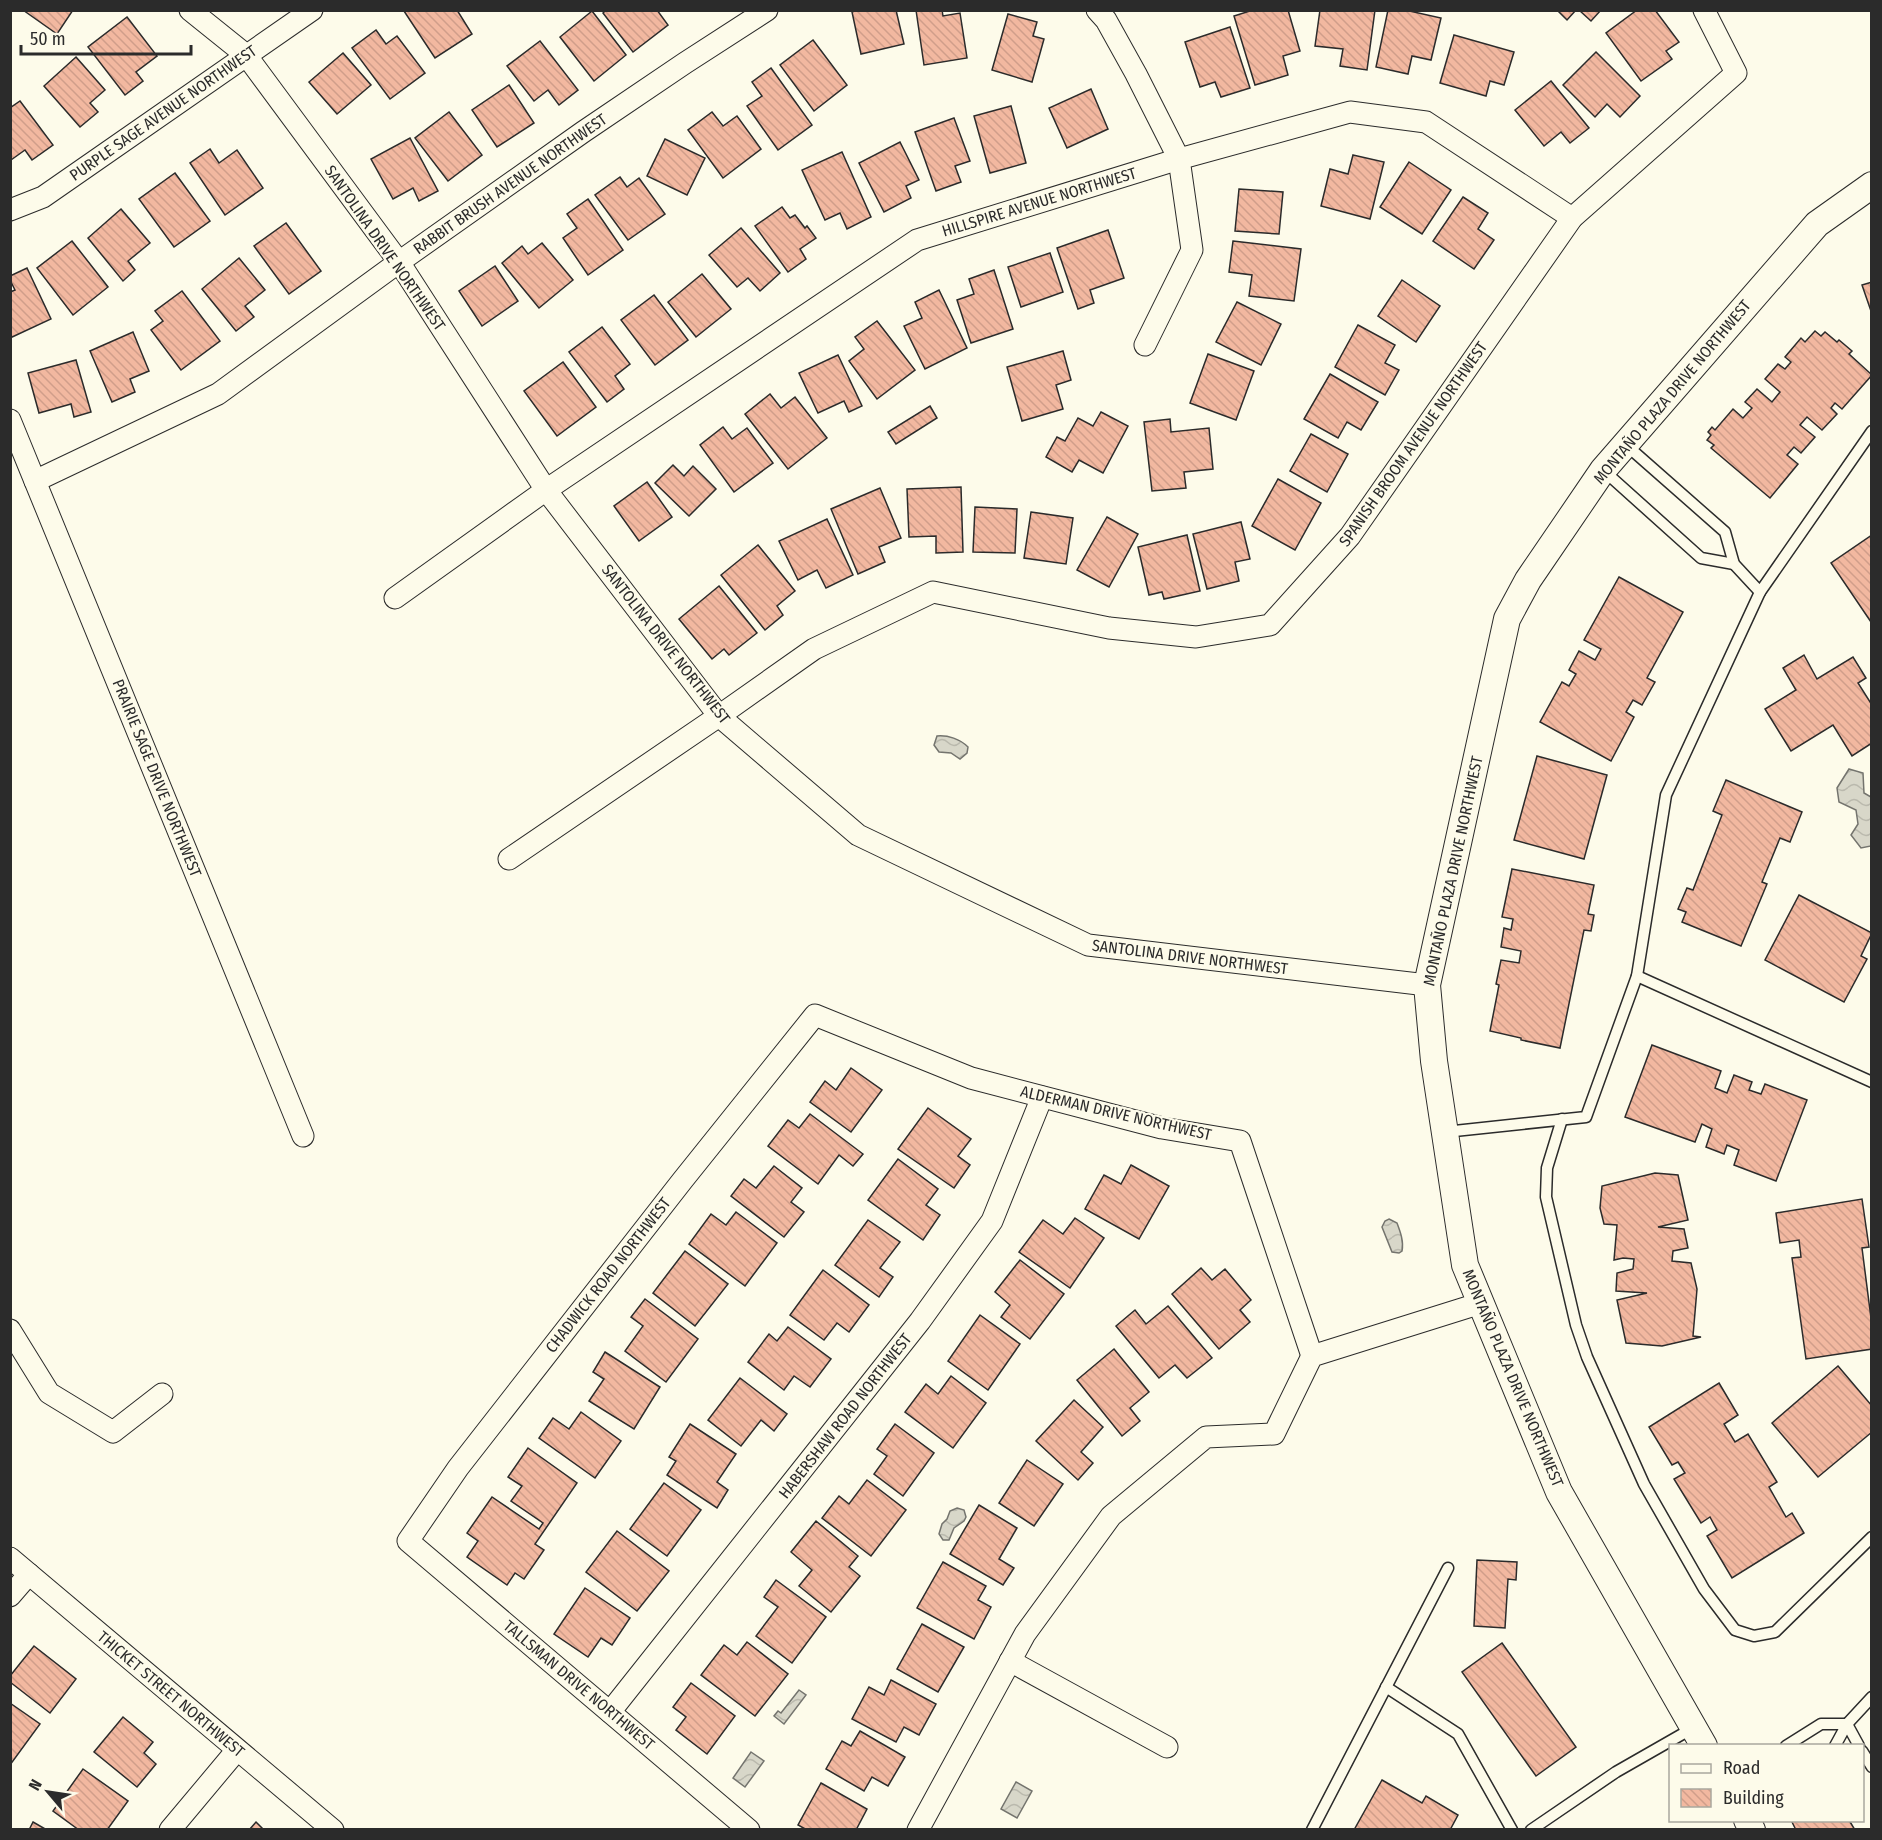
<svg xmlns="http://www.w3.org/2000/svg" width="1882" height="1840" font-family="'Fira Sans Condensed',sans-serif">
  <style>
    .water { fill: url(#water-waves); stroke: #74746e; stroke-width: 1.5 }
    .building { fill: url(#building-back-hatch); stroke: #2b2b2b; stroke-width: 1.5 }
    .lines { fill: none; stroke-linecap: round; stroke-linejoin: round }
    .service-casing { stroke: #2b2b2b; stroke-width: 13 }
    .minor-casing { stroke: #2b2b2b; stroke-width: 23 }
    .tertiary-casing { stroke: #2b2b2b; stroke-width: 28 }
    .service { stroke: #fdfbea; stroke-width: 10 }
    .minor { stroke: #fdfbea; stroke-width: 21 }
    .tertiary { stroke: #fdfbea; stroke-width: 26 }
    .labels { text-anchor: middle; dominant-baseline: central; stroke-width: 4.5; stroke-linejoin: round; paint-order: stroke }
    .street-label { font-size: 16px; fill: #2b2b2b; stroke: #fdfbea }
  </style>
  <defs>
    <pattern id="water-waves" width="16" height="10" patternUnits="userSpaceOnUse" patternTransform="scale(1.5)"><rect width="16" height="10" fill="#d8d7c9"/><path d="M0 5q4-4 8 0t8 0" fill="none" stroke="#bab9ad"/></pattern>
    <pattern id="building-back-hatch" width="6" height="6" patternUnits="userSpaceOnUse" patternTransform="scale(1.5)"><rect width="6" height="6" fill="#f2b8a0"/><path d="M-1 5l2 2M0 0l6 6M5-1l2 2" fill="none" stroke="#d09e8a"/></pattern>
  </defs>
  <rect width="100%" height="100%" fill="#fdfbea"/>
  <g class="water">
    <path d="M937 736C948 735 960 739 968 747L967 753 960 759 951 753 939 752 934 745Z"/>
    <path d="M1849 769 1863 773 1864 793 1871 797V846L1861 848 1851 835 1858 824 1856 810 1839 802 1837 788Z"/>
    <path d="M1389 1219 1397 1223C1400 1231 1404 1241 1402 1251L1399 1253 1392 1252 1382 1227 1385 1221Z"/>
    <path d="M957 1508 964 1510 966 1517 964 1521 954 1528 949 1540H943L939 1534 942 1524 947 1519 950 1511Z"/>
    <path d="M799 1690 806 1695 784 1724 774 1716 778 1711 781 1713Z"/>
    <path d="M751 1752 764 1761 745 1787 733 1778Z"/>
    <path d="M1016 1782 1032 1791 1017 1818 1001 1809Z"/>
  </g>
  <g class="building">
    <path d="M23 10H73L57 34Z"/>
    <path d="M405 10H457L472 34 435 58 404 11Z"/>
    <path d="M606 10H657L668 25 633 52 603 13Z"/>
    <path d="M857 10H896L904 44 861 54 852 12Z"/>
    <path d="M916 10H942L943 16 960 13 967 58 924 65Z"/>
    <path d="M1253 10H1288L1300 51 1283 56 1288 75 1255 85 1234 16Z"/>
    <path d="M1320 10H1375L1367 70 1340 66 1343 49 1315 46Z"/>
    <path d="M1388 10H1405L1441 18 1431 60 1412 56 1408 74 1376 67Z"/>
    <path d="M1557 10H1576L1567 20Z"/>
    <path d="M1579 10H1601L1591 21Z"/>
    <path d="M1637 10H1655L1679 42 1666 51 1672 59 1641 81 1606 33Z"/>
    <path d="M592 11 626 55 594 81 560 37Z"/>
    <path d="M1008 14 1037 22 1033 36 1044 39 1032 82 992 70Z"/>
    <path d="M127 17 157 56 136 72 143 81 125 95 88 47Z"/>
    <path d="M1230 27 1250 88 1221 97 1215 82 1200 87 1185 42Z"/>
    <path d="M376 30 386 44 397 36 425 73 390 99 352 48Z"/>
    <path d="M1454 35 1514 52 1504 85 1490 81 1486 96 1440 83Z"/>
    <path d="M813 40 847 85 814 111 780 65Z"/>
    <path d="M540 41 578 90 559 105 548 90 534 101 507 66Z"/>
    <path d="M1596 52 1640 96 1620 117 1607 104 1595 117 1563 85Z"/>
    <path d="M343 53 371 85 337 114 309 82Z"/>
    <path d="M76 57 105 90 90 103 98 112 80 127 44 86Z"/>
    <path d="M771 68 812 125 778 150 747 106 762 96 752 82Z"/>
    <path d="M1551 81 1589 128 1570 143 1561 132 1544 146 1515 110Z"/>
    <path d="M509 85 534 123 497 147 472 110Z"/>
    <path d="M1091 89 1108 129 1067 148 1049 108Z"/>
    <path d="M20 101 53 145 32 160 25 150 11 160 10 158V108Z"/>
    <path d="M1011 106 1026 163 990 173 974 116Z"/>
    <path d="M449 112 482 155 448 181 415 138Z"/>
    <path d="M712 112 723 126 737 116 761 149 723 178 688 130Z"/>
    <path d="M954 118 970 161 955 166 961 182 936 191 915 132Z"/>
    <path d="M410 138 438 191 419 201 413 188 393 199 371 159Z"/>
    <path d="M665 139 705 158 687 195 647 176Z"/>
    <path d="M900 142 919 180 906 186 911 198 884 212 859 163Z"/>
    <path d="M210 149 219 163 237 150 263 188 225 215 190 163Z"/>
    <path d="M842 152 871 217 847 229 840 213 825 220 802 170Z"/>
    <path d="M1353 155 1384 162 1370 219 1321 206 1330 169 1348 174Z"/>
    <path d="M1409 162 1451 190 1422 234 1380 207Z"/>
    <path d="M175 173 210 221 174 247 139 199Z"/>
    <path d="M620 177 627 187 639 178 665 214 628 240 595 195Z"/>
    <path d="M1239 189 1283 192 1279 234 1235 231Z"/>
    <path d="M1463 197 1488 213 1478 229 1494 240 1474 269 1433 241Z"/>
    <path d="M588 199 623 250 588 275 563 238 577 228 567 214Z"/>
    <path d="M782 207 790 218 795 215 805 228 807 226 816 238 800 249 806 259 788 272 755 226Z"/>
    <path d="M121 209 150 243 128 261 135 270 123 281 88 238Z"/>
    <path d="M286 223 321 271 289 294 254 246Z"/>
    <path d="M741 228 780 273 760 291 748 278 737 287 709 255Z"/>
    <path d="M1108 230 1124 278 1090 290 1094 303 1078 309 1057 248Z"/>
    <path d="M72 241 108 287 73 315 37 268Z"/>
    <path d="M1233 241 1301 249 1294 301 1249 296 1252 275 1229 272Z"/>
    <path d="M542 243 573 280 539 308 502 263 522 246 528 254Z"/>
    <path d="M1050 253 1063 292 1021 307 1008 267Z"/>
    <path d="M239 258 265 290 245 306 254 317 236 331 202 289Z"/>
    <path d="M495 266 518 301 482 326 459 291Z"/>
    <path d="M27 268 51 319 10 338V292L15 290 10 280V276Z"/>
    <path d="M994 270 1013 329 971 343 957 300 974 294 969 279Z"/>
    <path d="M702 274 731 309 696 337 668 302Z"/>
    <path d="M1402 280 1440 306 1416 342 1378 316Z"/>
    <path d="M1872 282V314L1862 285Z"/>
    <path d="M939 290 967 348 925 369 904 326 922 318 915 302Z"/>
    <path d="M182 291 220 341 181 370 151 330 163 321 155 311Z"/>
    <path d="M654 295 688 340 655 365 621 320Z"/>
    <path d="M1237 302 1281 324 1261 365 1216 342Z"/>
    <path d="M877 321 915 370 877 399 849 361 864 349 855 337Z"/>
    <path d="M1358 325 1395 345 1385 363 1399 370 1385 395 1335 367Z"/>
    <path d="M602 327 630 364 615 376 624 389 607 402 569 352Z"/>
    <path d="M1815 331 1821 336 1825 332 1837 342 1839 340 1852 351 1849 354 1872 375 1842 409 1835 403 1831 408 1837 414 1822 430 1807 417 1800 425 1815 437 1801 453 1794 447 1787 455 1798 464 1770 498 1711 448 1714 445 1707 440 1711 435 1708 432 1712 427 1715 430 1733 409 1743 418 1752 408 1745 402 1757 389 1772 402 1780 392 1765 379 1778 364 1785 369 1791 362 1785 357 1801 338 1805 342Z"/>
    <path d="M133 332 149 371 130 379 135 392 112 402 90 351Z"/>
    <path d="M1063 351 1071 380 1056 385 1063 409 1022 421 1007 367Z"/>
    <path d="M1208 354 1254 371 1236 420 1190 403Z"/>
    <path d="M838 355 862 406 849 412 844 401 818 413 799 373Z"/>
    <path d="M76 360 91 412 74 417 71 404 39 413 28 373Z"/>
    <path d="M563 362 596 407 557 436 524 391Z"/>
    <path d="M1330 374 1378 402 1361 430 1347 422 1338 438 1304 419Z"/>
    <path d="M770 394 781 408 795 397 827 438 788 469 745 414Z"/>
    <path d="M930 406 937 418 896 444 888 432Z"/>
    <path d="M1101 412 1128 426 1103 473 1079 460 1072 472 1046 457 1057 437 1065 441 1078 418 1093 426Z"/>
    <path d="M1170 419 1171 432 1209 428 1213 469 1184 472 1186 488 1152 491 1144 422Z"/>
    <path d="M723 427 732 439 747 428 773 463 734 492 700 445Z"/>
    <path d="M1311 434 1348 454 1327 492 1290 471Z"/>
    <path d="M673 465 684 476 693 466 716 489 689 516 655 483Z"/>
    <path d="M1278 479 1321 503 1295 550 1252 526Z"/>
    <path d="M647 482 672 517 639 541 614 506Z"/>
    <path d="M961 487 963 552 936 553V536L909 537 907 489Z"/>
    <path d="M880 488 901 538 879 547 885 562 858 574 831 509Z"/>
    <path d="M975 507 1017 509 1015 553 973 552Z"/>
    <path d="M1031 512 1073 518 1066 564 1024 558Z"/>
    <path d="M1107 517 1138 534 1109 587 1077 570Z"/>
    <path d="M827 519 853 575 826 588 817 570 798 580 779 541Z"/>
    <path d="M1241 522 1250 559 1235 562 1239 581 1207 589 1193 534Z"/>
    <path d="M1187 535 1200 591 1164 599 1162 592 1149 595 1138 547Z"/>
    <path d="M1872 535V621L1871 622 1831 563Z"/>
    <path d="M758 545 795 591 777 606 783 615 765 630 721 575Z"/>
    <path d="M1619 577 1683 612 1647 678 1655 682 1642 705 1633 700 1626 712 1634 717 1611 761 1540 722 1562 682 1569 686 1576 674 1569 670 1579 651 1595 660 1601 649 1584 640Z"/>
    <path d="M719 586 757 633 729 655 724 649 712 659 679 619Z"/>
    <path d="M1804 655 1817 679 1853 657 1866 678 1858 683 1872 705V743L1852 756 1833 725 1791 751 1765 709 1796 690 1783 668Z"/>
    <path d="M1537 756 1607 775 1584 859 1514 840Z"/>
    <path d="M1726 780 1802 812 1790 842 1780 838 1762 882 1767 884 1741 946 1682 922 1686 912 1678 909 1687 888 1693 890 1722 815 1713 811Z"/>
    <path d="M1512 869 1594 885 1588 914 1594 915 1591 931 1584 930 1560 1048 1521 1040V1038L1490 1031 1499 985 1496 984 1501 960 1519 963 1521 951 1501 947 1504 928 1511 930 1513 919 1502 917Z"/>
    <path d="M1799 895 1872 933 1861 956 1867 959 1844 1002 1765 960Z"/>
    <path d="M1652 1045 1721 1071 1715 1088 1727 1093 1734 1075 1752 1082 1749 1090 1761 1094 1765 1084 1807 1100 1776 1181 1734 1165 1739 1150 1727 1145 1724 1154 1706 1147 1712 1129 1702 1124 1695 1142 1625 1117Z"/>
    <path d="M851 1068 882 1090 851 1132 810 1102 825 1081 836 1090Z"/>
    <path d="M928 1108 971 1139 958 1156 970 1165 954 1188 898 1149Z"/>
    <path d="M810 1114 863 1154 853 1166 839 1155 818 1184 768 1146 788 1120 799 1128Z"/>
    <path d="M898 1159 938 1189 926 1205 940 1215 923 1240 868 1200Z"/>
    <path d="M1131 1165 1169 1186 1139 1239 1085 1209 1104 1175 1121 1184Z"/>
    <path d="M774 1166 802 1188 791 1202 804 1212 784 1237 731 1196 744 1179 756 1188Z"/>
    <path d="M1655 1173 1678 1175 1688 1220 1658 1227 1684 1229 1688 1248 1673 1251 1672 1261 1691 1263 1697 1289 1693 1336 1701 1337 1662 1346 1626 1343 1617 1300 1647 1293 1616 1291 1617 1273 1633 1269 1634 1259 1623 1258 1614 1260 1617 1225 1604 1224 1600 1208 1602 1186Z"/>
    <path d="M1862 1199 1869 1247 1862 1248 1872 1326V1349L1806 1359 1792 1258 1801 1257 1799 1240 1780 1243 1776 1213Z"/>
    <path d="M736 1212 777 1243 745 1286 689 1244 711 1214 726 1225Z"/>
    <path d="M1075 1218 1104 1238 1070 1288 1019 1252 1043 1220 1063 1234Z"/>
    <path d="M868 1220 900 1242 880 1268 893 1277 879 1297 835 1265Z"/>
    <path d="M685 1251 728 1284 695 1326 653 1293Z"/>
    <path d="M1020 1260 1064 1294 1030 1339 1001 1317 1010 1305 995 1292Z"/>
    <path d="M1201 1268 1212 1280 1225 1269 1251 1300 1240 1310 1250 1322 1219 1349 1172 1294Z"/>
    <path d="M823 1270 869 1305 849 1332 837 1323 824 1340 790 1315Z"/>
    <path d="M645 1299 698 1339 666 1382 625 1351 643 1326 631 1317Z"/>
    <path d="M1168 1306 1212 1358 1187 1378 1175 1365 1159 1378 1116 1326 1135 1310 1146 1324Z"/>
    <path d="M980 1315 1020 1344 988 1390 948 1361Z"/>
    <path d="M788 1327 831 1359 810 1387 794 1376 784 1390 748 1362 769 1334 777 1341Z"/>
    <path d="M1114 1349 1149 1392 1130 1408 1140 1421 1122 1436 1077 1380Z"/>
    <path d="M605 1352 660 1387 634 1429 589 1401 604 1379 593 1372Z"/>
    <path d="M1838 1366 1872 1406V1432L1818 1477 1772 1423Z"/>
    <path d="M951 1376 986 1403 953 1448 905 1412 926 1384 938 1394Z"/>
    <path d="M740 1378 787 1414 774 1431 761 1420 741 1446 708 1420Z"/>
    <path d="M1719 1383 1738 1415 1724 1424 1735 1442 1748 1434 1777 1482 1769 1487 1786 1517 1792 1513 1804 1533 1732 1578 1707 1536 1717 1530 1710 1517 1701 1523 1674 1479 1685 1473 1678 1462 1672 1465 1649 1427Z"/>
    <path d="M1074 1400 1103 1427 1081 1452 1093 1463 1078 1480 1036 1441Z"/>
    <path d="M581 1412 621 1441 595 1478 539 1438 553 1418 569 1429Z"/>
    <path d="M690 1424 736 1454 717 1482 728 1490 717 1508 667 1475 676 1461 669 1457Z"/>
    <path d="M895 1424 934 1453 903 1496 874 1474 887 1456 877 1449Z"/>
    <path d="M528 1448 577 1483 535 1544 544 1550 524 1579 515 1573 507 1585 467 1557 478 1541 467 1533 492 1497 539 1529 543 1523 511 1501 522 1486 508 1477Z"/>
    <path d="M1027 1460 1063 1484 1034 1526 999 1503Z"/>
    <path d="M867 1480 906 1510 871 1556 822 1518 839 1496 849 1504Z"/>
    <path d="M664 1483 701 1510 667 1556 630 1529Z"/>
    <path d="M979 1505 1017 1528 999 1559 1014 1568 1003 1585 950 1554Z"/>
    <path d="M816 1521 858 1556 849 1567 860 1576 831 1612 799 1586 812 1570 791 1552Z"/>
    <path d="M617 1531 669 1571 637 1611 586 1572Z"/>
    <path d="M1477 1560 1517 1562 1516 1580 1508 1579 1505 1628 1474 1626Z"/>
    <path d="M943 1562 986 1586 978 1600 991 1607 974 1639 917 1608Z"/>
    <path d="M776 1580 826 1617 792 1663 756 1636 778 1607 764 1597Z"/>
    <path d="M585 1588 630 1618 612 1645 601 1638 588 1657 554 1634Z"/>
    <path d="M922 1624 964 1647 938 1692 897 1669Z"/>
    <path d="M747 1642 788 1674 755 1716 701 1675 724 1645 737 1655Z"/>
    <path d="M1502 1643 1576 1747 1536 1776 1462 1672Z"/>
    <path d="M34 1646 76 1679 50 1713 10 1682V1676Z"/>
    <path d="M891 1680 936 1704 919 1735 904 1727 896 1742 852 1719 869 1687 884 1695Z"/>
    <path d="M691 1683 735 1716 707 1754 676 1730 686 1717 673 1707Z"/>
    <path d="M10 1703 40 1724 10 1765Z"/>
    <path d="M123 1717 153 1742 144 1753 156 1764 137 1787 94 1752Z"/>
    <path d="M860 1731 905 1757 888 1786 872 1777 864 1791 826 1769 842 1741 851 1746Z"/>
    <path d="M83 1769 128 1801 107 1830H79L53 1811Z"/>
    <path d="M1382 1780 1422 1803 1426 1796 1458 1815 1450 1830H1354Z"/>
    <path d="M821 1783 867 1809 856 1830H807L798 1825Z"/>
    <path d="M1791 1820H1849L1855 1830H1796Z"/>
    <path d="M33 1822 47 1830H29Z"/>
    <path d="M256 1822 264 1830H249Z"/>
  </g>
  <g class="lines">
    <g class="service-casing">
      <g id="service">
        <path d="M1625 444 1725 532 1734 564 1760 592 1872 431"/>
        <path d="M1603 470 1701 558 1734 564"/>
        <path d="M1637 976 1666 795 1760 592"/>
        <path d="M1562 1119 1547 1168 1546 1197 1576 1325 1587 1357 1644 1484 1704 1589 1735 1630 1754 1636 1775 1632 1872 1537"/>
        <path d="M1445 1132 1586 1117 1637 976 1872 1082"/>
        <path d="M1386 1687 1458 1734 1512 1830"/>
        <path d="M1847 1724 1859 1746"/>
        <path d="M1786 1746 1821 1724H1847"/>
        <path d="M1835 1746 1847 1724 1872 1697"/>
        <path d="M1862 1751 1872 1767"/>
        <path d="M1312 1830 1448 1568"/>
        <path d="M1531 1830 1616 1772 1693 1728"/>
      </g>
    </g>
    <g class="minor-casing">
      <g id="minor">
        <path d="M190 10 246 55 399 262 546 490 719 716 858 835 1088 945 1427 985"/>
        <path d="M1097 10 1106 20 1136 74 1179 159 1192 250 1145 345"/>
        <path d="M10 210 43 197 312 10"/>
        <path d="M10 420 303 1136"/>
        <path d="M35 481 218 394 399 262 583 132 685 63 767 10"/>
        <path d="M395 598 546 490 917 240 1179 159 1350 112 1426 122 1572 218"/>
        <path d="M509 859 719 716 814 649 933 592 1109 628 1196 637 1270 625 1350 536 1572 218 1736 73 1704 10"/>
        <path d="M10 1330 49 1393 113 1432 162 1394"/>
        <path d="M10 1558 333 1830"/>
        <path d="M10 1596 29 1574"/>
        <path d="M1010 1661 1167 1747"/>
        <path d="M610 1712 920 1321 992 1221 1042 1097"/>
        <path d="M170 1830 237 1750"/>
        <path d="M749 1830 408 1541 458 1468 682 1181 815 1015 971 1078 1162 1128 1240 1141 1312 1356"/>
        <path d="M918 1830 1025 1634 1111 1516 1206 1437 1274 1434 1312 1356 1481 1303"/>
      </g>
    </g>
    <g class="tertiary-casing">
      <g id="tertiary">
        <path d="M1704 1746 1559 1492 1465 1265 1434 1061 1427 985 1507 619 1528 580 1603 470 1817 224 1872 185"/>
        <path d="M1747 1820 1752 1830"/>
      </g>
    </g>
    <use href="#service" class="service"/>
    <use href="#minor" class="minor"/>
    <use href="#tertiary" class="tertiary"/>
  </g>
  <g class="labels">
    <g class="street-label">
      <text transform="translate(163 113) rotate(-35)">PURPLE SAGE AVENUE NORTHWEST</text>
      <text transform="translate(510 184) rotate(-35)">RABBIT BRUSH AVENUE NORTHWEST</text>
      <text transform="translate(1039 202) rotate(-17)">HILLSPIRE AVENUE NORTHWEST</text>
      <text transform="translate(385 248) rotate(55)">SANTOLINA DRIVE NORTHWEST</text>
      <text transform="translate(1672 392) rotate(-50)">MONTAÑO PLAZA DRIVE NORTHWEST</text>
      <text transform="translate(1413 444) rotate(-55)">SPANISH BROOM AVENUE NORTHWEST</text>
      <text transform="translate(666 644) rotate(52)">SANTOLINA DRIVE NORTHWEST</text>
      <text transform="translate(157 778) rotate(68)">PRAIRIE SAGE DRIVE NORTHWEST</text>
      <text transform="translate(1453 871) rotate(-78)">MONTAÑO PLAZA DRIVE NORTHWEST</text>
      <text transform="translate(1190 957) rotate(7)">SANTOLINA DRIVE NORTHWEST</text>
      <text transform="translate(1116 1113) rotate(13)">ALDERMAN DRIVE NORTHWEST</text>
      <text transform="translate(608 1275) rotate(-52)">CHADWICK ROAD NORTHWEST</text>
      <text transform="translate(1513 1378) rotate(67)">MONTAÑO PLAZA DRIVE NORTHWEST</text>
      <text transform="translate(845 1416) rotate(-52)">HABERSHAW ROAD NORTHWEST</text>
      <text transform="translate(579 1685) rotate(40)">TALLSMAN DRIVE NORTHWEST</text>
      <text transform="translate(171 1694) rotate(40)">THICKET STREET NORTHWEST</text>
    </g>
  </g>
  <rect width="1882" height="1840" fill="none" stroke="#2b2b2b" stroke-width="24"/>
  <rect x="1669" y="1744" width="195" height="78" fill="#fdfbea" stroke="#a9a89e" stroke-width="1.5"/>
  <rect x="1681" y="1764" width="30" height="9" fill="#fdfbea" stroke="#a9a89e" stroke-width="1.5"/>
  <text x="1723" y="1774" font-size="18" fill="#2b2b2b">Road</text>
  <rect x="1681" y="1789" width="30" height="18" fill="url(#building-back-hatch)" stroke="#a9a89e" stroke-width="1.5"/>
  <text x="1723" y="1804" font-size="18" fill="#2b2b2b">Building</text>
  <g transform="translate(48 1792) rotate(299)" stroke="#fdfbea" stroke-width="4.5" paint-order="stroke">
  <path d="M0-4.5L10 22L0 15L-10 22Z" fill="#2b2b2b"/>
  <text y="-9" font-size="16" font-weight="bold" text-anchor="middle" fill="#2b2b2b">N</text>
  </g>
  <path d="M21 45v9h170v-9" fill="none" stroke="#2b2b2b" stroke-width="3"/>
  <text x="30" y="45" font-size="18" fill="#2b2b2b" stroke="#fdfbea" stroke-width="4.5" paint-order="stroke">50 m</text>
</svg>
